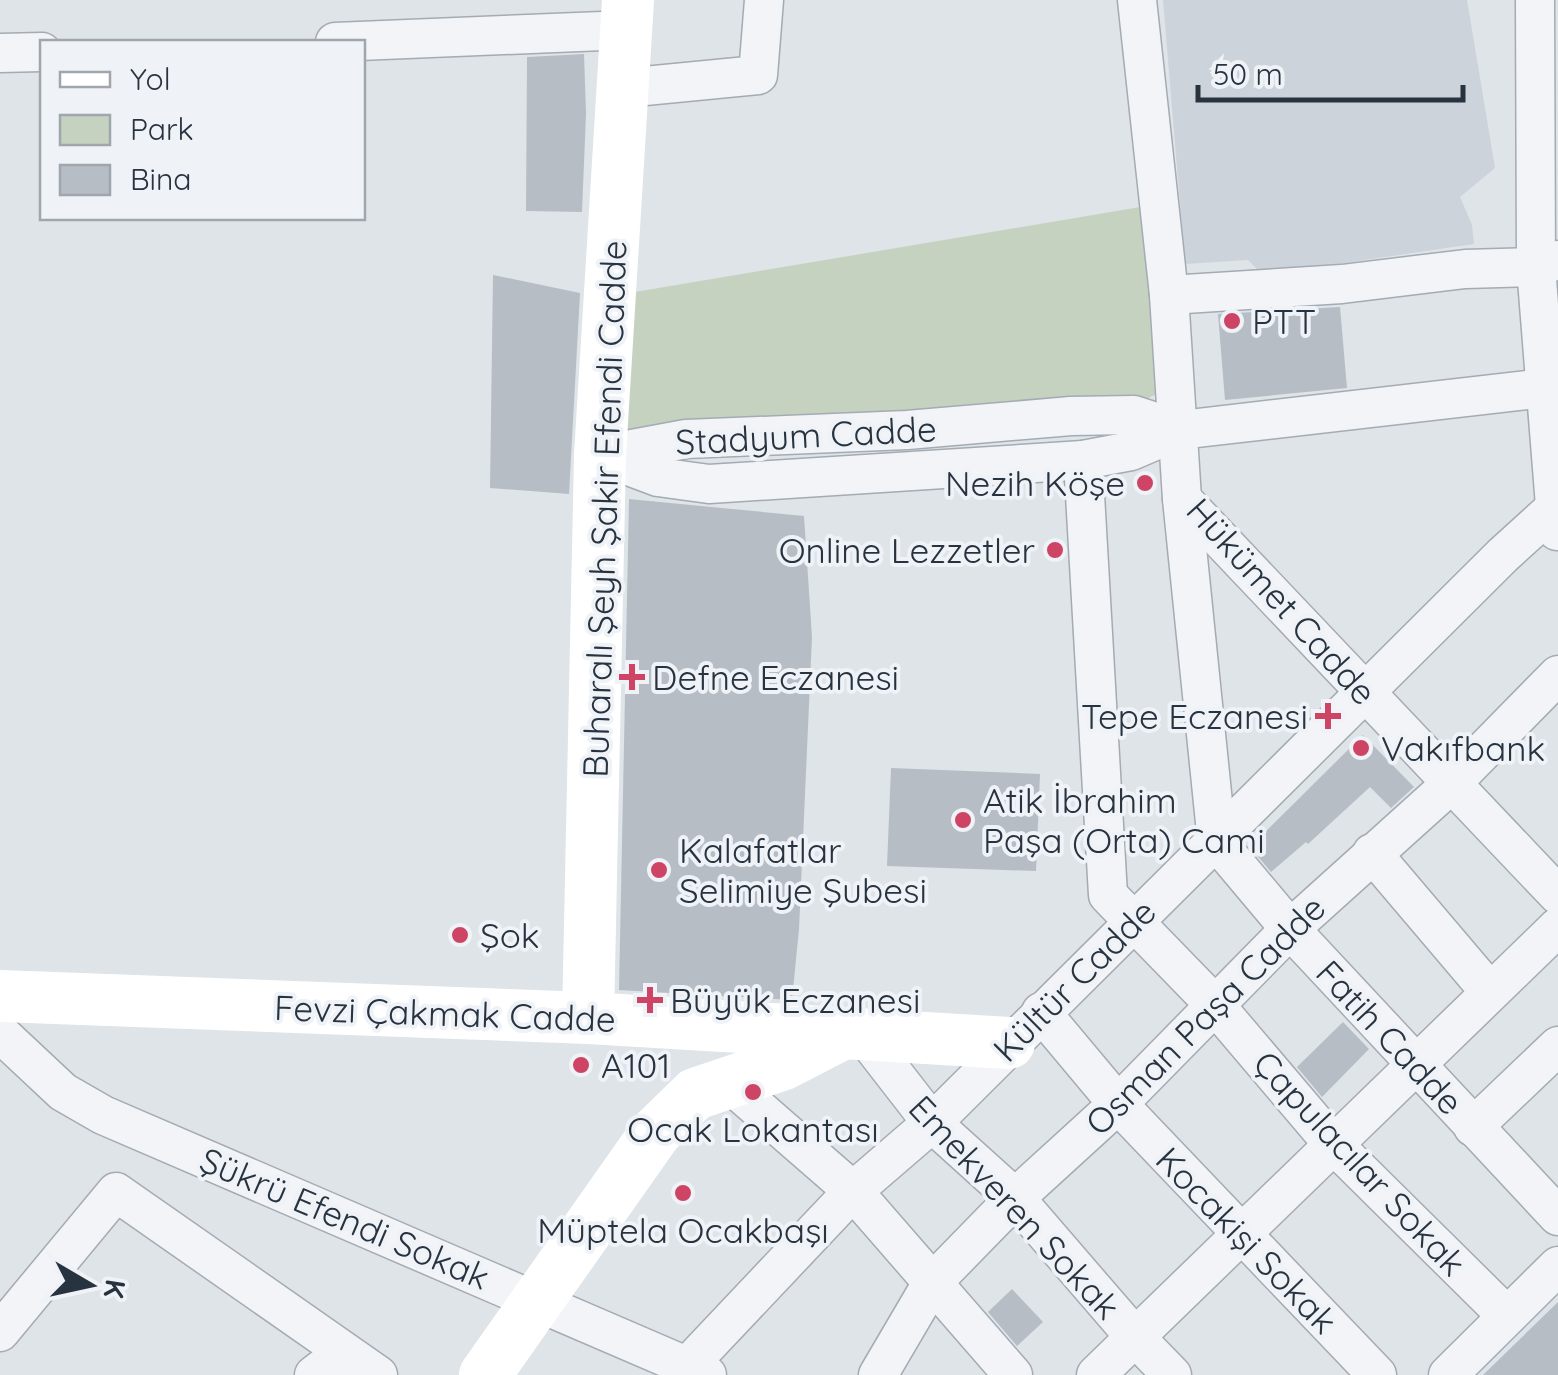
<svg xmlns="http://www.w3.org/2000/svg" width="1558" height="1375" font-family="Quicksand,sans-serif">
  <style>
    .built { fill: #cdd3da }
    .green { fill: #c6d2c0 }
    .building { fill: #b7bdc5 }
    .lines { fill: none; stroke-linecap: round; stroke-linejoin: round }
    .street-casing { stroke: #a4abb3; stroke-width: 41 }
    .street { stroke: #f2f4f7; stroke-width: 38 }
    .secondary { stroke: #fff; stroke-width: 52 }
    .poi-dot { fill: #ce4464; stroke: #eff2f6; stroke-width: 4 }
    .labels { text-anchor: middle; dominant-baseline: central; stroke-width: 8; stroke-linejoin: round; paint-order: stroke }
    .poi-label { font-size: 35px; fill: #283340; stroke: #eff2f6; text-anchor: start }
    .street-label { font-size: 35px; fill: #283340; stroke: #eff2f6 }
  </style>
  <rect width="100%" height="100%" fill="#dfe4e9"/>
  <path class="built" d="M1163 0H1467L1495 168 1460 197 1472 225 1474 244 1263 275 1248 260 1185 264Z"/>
  <path class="green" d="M1158 204 1176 385 1129 407 600 455 611 296Z"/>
  <g class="building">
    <path d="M584 54 586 114 582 212 526 211 527 57Z"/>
    <path d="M493 275 580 293 569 494 490 488Z"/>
    <path d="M1340 307 1347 388 1225 400 1218 314Z"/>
    <path d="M629 499 804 516 812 637 799 929 792 1000 619 990Z"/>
    <path d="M1363 735 1414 787 1391 808 1370 787 1308 844 1306 842 1271 872 1250 847Z"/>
    <path d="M891 768 1040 774 1036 871 887 866Z"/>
    <path d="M1343 1022 1369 1049 1322 1097 1297 1067Z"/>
    <path d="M1012 1289 1043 1322 1017 1346 988 1312Z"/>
    <path d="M1558 1302V1375H1483Z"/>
  </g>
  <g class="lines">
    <g class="street-casing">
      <g id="street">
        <path d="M1137 0 1169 295 1182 499 1217 842 1290 929 1558 1216"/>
        <path d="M1535 0 1536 267 1557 531"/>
        <path d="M335 42 627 30"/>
        <path d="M0 53 42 52"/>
        <path d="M624 88 758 75 764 0"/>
        <path d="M1169 295 1342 284 1465 269 1536 267 1558 260"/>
        <path d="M600 455 686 439 907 430 1071 416 1134 415 1180 430 1544 388"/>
        <path d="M602 456 658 477 709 484 1083 460 1131 451 1180 430"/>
        <path d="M1083 460 1108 895 1215 1005 1333 1144 1507 1316"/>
        <path d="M1182 499 1558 895"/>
        <path d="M1372 853 1490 992"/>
        <path d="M1041 1012 1118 1104 1377 1375"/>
        <path d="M0 1033 63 1092 103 1115 707 1375"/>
        <path d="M863 1034 932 1123 1015 1198 1135 1337 1172 1375"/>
        <path d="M729 1083 853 1191 1013 1375"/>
        <path d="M1473 1127 1558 1046"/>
        <path d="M0 1332 116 1192 378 1375"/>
        <path d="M314 1375 344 1352"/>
        <path d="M679 1375 853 1191 932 1123 1503 555 1558 505"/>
        <path d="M878 1375 932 1283 1015 1198 1118 1104 1290 929 1451 784 1558 675"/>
        <path d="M1096 1375 1558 927"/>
        <path d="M1448 1375 1558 1266"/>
      </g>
    </g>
    <use href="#street" class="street"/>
    <g class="secondary">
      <path d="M0 996 588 1018 1009 1043"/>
      <path d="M588 1018 600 455 628 0"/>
      <path d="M485 1375 656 1132 695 1094 784 1064 840 1035"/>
    </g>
  </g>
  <g class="poi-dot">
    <circle cx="1232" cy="321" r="10"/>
    <circle cx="1145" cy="483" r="10"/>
    <circle cx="1055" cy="550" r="10"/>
    <path d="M627 662h10v10h10v10h-10v10h-10v-10h-10v-10h10z"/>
    <path d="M1323 701h10v10h10v10h-10v10h-10v-10h-10v-10h10z"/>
    <circle cx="1361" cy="748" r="10"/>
    <circle cx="963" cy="820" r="10"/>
    <circle cx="659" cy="870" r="10"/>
    <circle cx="460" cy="935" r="10"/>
    <path d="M645 985h10v10h10v10h-10v10h-10v-10h-10v-10h10z"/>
    <circle cx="581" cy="1065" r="10"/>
    <circle cx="753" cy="1092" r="10"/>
    <circle cx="683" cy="1193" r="10"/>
  </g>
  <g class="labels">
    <g class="poi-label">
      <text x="1252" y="321">PTT</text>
      <text x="1125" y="483" text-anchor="end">Nezih Köşe</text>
      <text x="1035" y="550" text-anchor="end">Online Lezzetler</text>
      <text x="652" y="677">Defne Eczanesi</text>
      <text x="1308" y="716" text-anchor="end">Tepe Eczanesi</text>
      <text x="1381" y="748">Vakıfbank</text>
      <text x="983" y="800">Atik İbrahim<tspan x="983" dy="40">Paşa (Orta) Cami</tspan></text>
      <text x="679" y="850">Kalafatlar<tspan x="679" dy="40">Selimiye Şubesi</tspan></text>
      <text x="480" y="935">Şok</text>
      <text x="670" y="1000">Büyük Eczanesi</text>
      <text x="601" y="1065">A101</text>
      <text x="753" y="1129" text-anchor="middle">Ocak Lokantası</text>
      <text x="683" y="1230" text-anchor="middle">Müptela Ocakbaşı</text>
    </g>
    <g class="street-label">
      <text transform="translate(806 435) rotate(-3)">Stadyum Cadde</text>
      <text transform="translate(604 509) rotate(-88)">Buharalı Şeyh Şakir Efendi Cadde</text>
      <text transform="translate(1282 601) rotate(48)">Hükümet Cadde</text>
      <text transform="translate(1074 980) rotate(-45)">Kültür Cadde</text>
      <text transform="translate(445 1013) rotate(2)">Fevzi Çakmak Cadde</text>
      <text transform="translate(1205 1015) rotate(-45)">Osman Paşa Cadde</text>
      <text transform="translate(1390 1037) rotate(47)">Fatih Cadde</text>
      <text transform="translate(1360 1163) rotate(47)">Çapulacılar Sokak</text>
      <text transform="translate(1015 1207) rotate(47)">Emekveren Sokak</text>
      <text transform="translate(345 1218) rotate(23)">Şükrü Efendi Sokak</text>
      <text transform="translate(1247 1240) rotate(46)">Kocakişi Sokak</text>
    </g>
  </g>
  <rect x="40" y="40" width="325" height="180" fill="#eff2f6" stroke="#9fa6ad" stroke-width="2.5"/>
  <rect x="60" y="72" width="50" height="15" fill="#ffffff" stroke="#9fa6ad" stroke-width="2.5"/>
  <text x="130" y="90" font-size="30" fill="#283340">Yol</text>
  <rect x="60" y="115" width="50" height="30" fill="#c6d2c0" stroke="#9fa6ad" stroke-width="2.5"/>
  <text x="130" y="140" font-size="30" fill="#283340">Park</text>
  <rect x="60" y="165" width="50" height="30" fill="#b7bdc5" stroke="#9fa6ad" stroke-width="2.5"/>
  <text x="130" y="190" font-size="30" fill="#283340">Bina</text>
  <g transform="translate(90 1285) rotate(99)" stroke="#eff2f6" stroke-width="8" paint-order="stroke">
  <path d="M0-8L18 38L0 25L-18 38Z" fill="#283340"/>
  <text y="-15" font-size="28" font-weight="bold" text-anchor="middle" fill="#283340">K</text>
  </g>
  <path d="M1198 85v15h265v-15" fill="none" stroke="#283340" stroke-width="5"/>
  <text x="1213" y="85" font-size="30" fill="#283340" stroke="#eff2f6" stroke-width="8" paint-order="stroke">50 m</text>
</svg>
